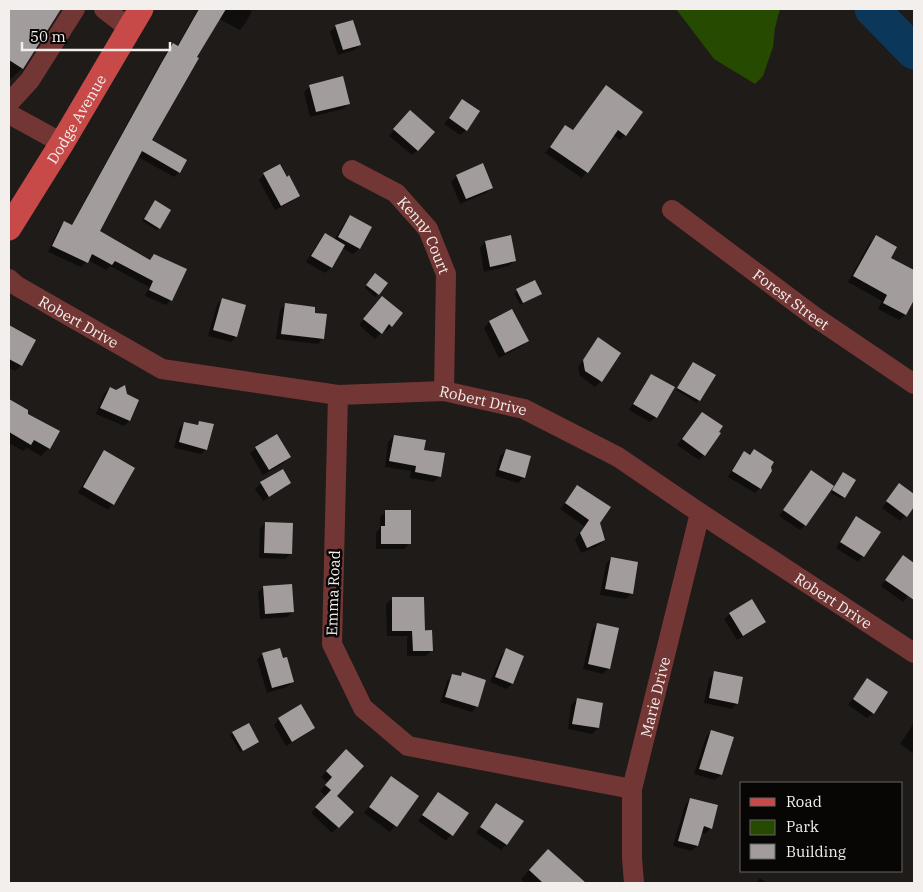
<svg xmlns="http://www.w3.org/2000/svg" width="923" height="892" font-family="'IBM Plex Serif',serif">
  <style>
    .green { fill: #254a00 }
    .shadow { fill: #0007 }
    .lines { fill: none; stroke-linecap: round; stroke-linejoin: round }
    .river { stroke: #0a375a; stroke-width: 35 }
    .building { fill: #a29c9d }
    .minor { stroke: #723634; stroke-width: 20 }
    .major { stroke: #c74948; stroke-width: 25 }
    .labels { text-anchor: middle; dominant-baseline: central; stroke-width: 5; stroke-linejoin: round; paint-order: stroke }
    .street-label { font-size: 15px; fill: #f2efed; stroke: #080605 }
  </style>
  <rect width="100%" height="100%" fill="#1f1b18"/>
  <path class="green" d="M676 9H780L775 28 773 47 763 76 755 84 714 59Z"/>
  <g class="shadow">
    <path d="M9 9H60L22 68 11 79 9 78Z"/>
    <path d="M198 9H248L252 11 245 24 240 30 219 19 150 141 179 172 174 177 138 157 98 232 149 261 154 255 171 300 166 305 145 296 149 287 110 266 106 270 88 260 81 267 48 252 59 228 64 223 71 226 157 69 168 50 174 44 177 46Z"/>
    <path d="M336 26 360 45 354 50 338 55 330 32Z"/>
    <path d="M310 86 349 104 343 109 310 117 304 92Z"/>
    <path d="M606 86 625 135 620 140 613 135 582 178 545 153 565 126 572 131Z"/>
    <path d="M462 101 466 130 460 135 444 124Z"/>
    <path d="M404 118 418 150 412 155 389 136Z"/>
    <path d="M264 174 286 178 298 195 293 201 275 210 259 180Z"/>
    <path d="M457 176 491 187 486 193 460 204 451 182Z"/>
    <path d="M155 202 159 228 157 230 142 221Z"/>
    <path d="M351 216 371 228 359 249 353 254 342 248 331 268 325 273 306 262 320 240 325 235 334 240 345 222Z"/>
    <path d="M510 237 514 261 509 266 484 272 480 248 485 242Z"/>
    <path d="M876 237 889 258 914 272V302L912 301 905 315 899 320 878 309 882 301 848 282 870 242Z"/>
    <path d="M373 277 386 283 375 297 365 288Z"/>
    <path d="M534 282 540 294 520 305 514 293Z"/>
    <path d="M222 299 236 336 231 342 208 336 217 305Z"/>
    <path d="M376 303 391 326 386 332 384 330 375 339 359 325Z"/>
    <path d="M285 305 313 314 323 338 318 344 276 339 280 310Z"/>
    <path d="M512 311 527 340 522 346 499 358 484 328 489 322Z"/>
    <path d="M12 328 34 340 21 366 15 371 9 368V332Z"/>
    <path d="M598 339 601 381 595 387 580 376 578 367Z"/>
    <path d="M691 366 714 375 697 403 676 390Z"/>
    <path d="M651 375 656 417 650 422 629 410 646 381Z"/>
    <path d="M110 388 138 401 129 421 124 426 96 414 104 394Z"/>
    <path d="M9 400 27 411V415L58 432 49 448 41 456 27 448 23 451 9 443Z"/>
    <path d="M702 413 704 455 699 460 677 445Z"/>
    <path d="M199 422 206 449 201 454 174 448 179 429 184 423 196 426Z"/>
    <path d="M394 436 423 451 440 476 434 482 410 478 411 471 385 467 388 442Z"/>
    <path d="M256 448 289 457 284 463 263 475 250 453Z"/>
    <path d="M754 450 770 467 760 488 755 493 728 477 739 458 744 453 748 455Z"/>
    <path d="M506 451 524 477 518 483 495 476 500 456Z"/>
    <path d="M104 452 113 504 108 510 78 493 99 457Z"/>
    <path d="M282 471 290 483 284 488 263 501 255 489 261 483Z"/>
    <path d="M811 472 805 525 800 530 779 516Z"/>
    <path d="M841 476 844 497 842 499 831 493Z"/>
    <path d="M899 485 914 496V505L900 521 882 508Z"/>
    <path d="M578 487 599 523 604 540 598 546 581 553 575 540 584 526 560 509Z"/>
    <path d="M386 512 410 543 404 549H376V533L380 528V517Z"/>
    <path d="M857 518 863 556 858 562 836 548 851 524Z"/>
    <path d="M266 523 290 554 285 559 259 558 260 528Z"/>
    <path d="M903 556 914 564V588L903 602 881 586Z"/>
    <path d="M611 558 632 593 626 599 600 595 606 564Z"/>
    <path d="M264 587 293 611 287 617 260 619 258 592Z"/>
    <path d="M392 599 424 630 432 650 426 656H407V638L409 636H387L386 604Z"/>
    <path d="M730 614 765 622 759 627 737 640 724 619Z"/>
    <path d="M597 625 609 668 603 674 583 669 592 630Z"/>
    <path d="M506 650 512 684 506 689 490 682 501 656Z"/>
    <path d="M263 654 282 659 292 682 287 687 267 693 257 659Z"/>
    <path d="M715 673 737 703 732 709 704 703 709 678Z"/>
    <path d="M462 674 477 706 472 712 440 702 447 681 452 675 459 677Z"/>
    <path d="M868 679 873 713 867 718 848 705Z"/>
    <path d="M577 699 602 704 598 728 592 734 568 729 571 705Z"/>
    <path d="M279 719 313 728 308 733 286 746 274 725Z"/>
    <path d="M914 723V754L900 744Z"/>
    <path d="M711 731 732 738 721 775 715 780 694 774 706 737Z"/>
    <path d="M233 733 255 744 240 752 230 735Z"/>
    <path d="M346 751 335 796 352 812 332 833 311 813 326 797 320 791 328 783 321 777Z"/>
    <path d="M391 777 417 796 390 832 364 813Z"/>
    <path d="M439 793 467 813 446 841 418 821Z"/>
    <path d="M690 799 711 828 705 834 701 832 697 846 691 851 673 846 685 805Z"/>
    <path d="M497 805 506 845 501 850 476 833Z"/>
    <path d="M539 859 582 881 580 883H525L521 879Z"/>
    <path d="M760 878 767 883H755Z"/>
  </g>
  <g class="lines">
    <path class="river" d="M872 9 914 52"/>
  </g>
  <g class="building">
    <path d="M9 9H61L23 69 9 60Z"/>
    <path d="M199 9H226L197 57 199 58 152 140 187 160 180 173 142 151 100 231 150 260 154 254 187 269 172 301 149 290 153 281 115 261 112 265 92 254 88 263 52 246 64 221 72 225 162 62 173 43 178 46Z"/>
    <path d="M353 20 361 45 343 50 335 25Z"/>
    <path d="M343 76 350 104 316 112 309 85Z"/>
    <path d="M606 85 643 112 626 136 618 130 588 173 550 147 565 125 573 130Z"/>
    <path d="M462 99 480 111 467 131 449 118Z"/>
    <path d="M410 110 435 132 418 151 393 129Z"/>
    <path d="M483 163 493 188 466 199 456 175Z"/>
    <path d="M280 164 287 177 289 175 300 196 281 206 263 173Z"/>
    <path d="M155 200 171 210 160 229 144 219Z"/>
    <path d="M350 215 372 227 360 249 338 237Z"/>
    <path d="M325 233 345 245 332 268 311 256Z"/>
    <path d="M511 235 516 261 490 267 485 241Z"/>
    <path d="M876 235 897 247 891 258 914 270V300L906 315 883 303 887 295 853 276Z"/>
    <path d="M375 273 388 283 379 295 366 285Z"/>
    <path d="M535 280 542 294 523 303 516 289Z"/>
    <path d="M382 296 403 313 392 327 389 324 382 334 363 319Z"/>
    <path d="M222 298 246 305 237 337 213 330Z"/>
    <path d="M285 303 315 307V313L327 314 324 339 281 334Z"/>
    <path d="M512 309 529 341 505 353 489 321Z"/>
    <path d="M9 325 36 340 22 366 9 359Z"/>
    <path d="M598 337 621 353 602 382 585 371 583 360Z"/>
    <path d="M693 362 716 375 700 401 677 388Z"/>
    <path d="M651 374 675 387 657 418 633 404Z"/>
    <path d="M125 385 127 394 139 400 130 421 100 408 110 387 116 390Z"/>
    <path d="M9 399 28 410V414L60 431 50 449 34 440 31 445 9 432Z"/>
    <path d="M702 412 723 426 719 432 721 433 705 456 682 439Z"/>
    <path d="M199 421 214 424 207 450 179 442 184 422 198 425Z"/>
    <path d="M277 434 291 457 269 470 255 447Z"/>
    <path d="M394 435 426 440 424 450 445 453 441 477 415 472 416 466 389 461Z"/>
    <path d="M506 449 531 456 525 478 499 470Z"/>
    <path d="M754 449 774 462 771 467 772 471 761 489 732 471 744 451 750 455Z"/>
    <path d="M104 450 135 468 114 505 83 487Z"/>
    <path d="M283 469 291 483 269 497 260 482Z"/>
    <path d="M811 470 834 486 806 526 783 510Z"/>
    <path d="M843 472 856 480 845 498 832 490Z"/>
    <path d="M899 483 914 494V507L907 517 886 501Z"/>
    <path d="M577 485 611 507 600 523 605 540 587 548 580 533 589 520 565 503Z"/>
    <path d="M385 510H411V544H381V526H385Z"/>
    <path d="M856 516 881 532 864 557 840 542Z"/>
    <path d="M265 522 293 523 292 554 264 553Z"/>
    <path d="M903 555 914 563V600L885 580Z"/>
    <path d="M611 557 638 562 633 594 605 589Z"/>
    <path d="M292 584 294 612 265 614 263 586Z"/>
    <path d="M392 597H424L425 631H392Z"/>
    <path d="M752 599 766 622 743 636 729 613Z"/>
    <path d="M597 623 619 628 610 669 588 664Z"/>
    <path d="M432 630 433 651H413L412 631Z"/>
    <path d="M280 648 283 658 287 657 294 682 272 688 262 653Z"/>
    <path d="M506 648 524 656 513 684 495 677Z"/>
    <path d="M714 671 743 677 738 704 709 698Z"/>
    <path d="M462 672 486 680 478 707 445 697 452 674 461 676Z"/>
    <path d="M867 678 888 692 874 714 853 699Z"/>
    <path d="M577 698 603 703 599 728 572 724Z"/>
    <path d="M301 704 315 728 292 742 278 718Z"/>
    <path d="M249 723 259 742 243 751 232 732Z"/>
    <path d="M711 730 734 737 722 775 699 769Z"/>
    <path d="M346 749 364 766 337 796 354 812 339 828 315 807 331 790 325 785 332 777 326 771Z"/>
    <path d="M391 776 419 796 397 827 369 807Z"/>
    <path d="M438 792 469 813 453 836 422 815Z"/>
    <path d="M690 798 718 805 712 829 704 826 698 846 678 841Z"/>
    <path d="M496 803 524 821 507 845 480 827Z"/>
    <path d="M548 849 586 883H543L529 870Z"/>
  </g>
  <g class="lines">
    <g class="minor">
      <path d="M104 9 129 28"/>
      <path d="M9 103 30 80 75 9"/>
      <path d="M9 114 62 143"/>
      <path id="s1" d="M352 170 396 193 428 229 446 274 444 391"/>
      <path id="s2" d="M672 210 815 317 914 384"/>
      <path id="s3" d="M9 279 17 286 162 369 338 395 444 391 524 409 618 457 700 513 914 653"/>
      <path d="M338 395 332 644 363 708 408 746 632 789"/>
      <path id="s4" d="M634 883 632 858V789L700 513"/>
    </g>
    <path class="major" id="s5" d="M9 228 62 143 141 9"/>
  </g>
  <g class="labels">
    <g class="street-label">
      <text stroke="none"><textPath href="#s5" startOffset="128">Dodge Avenue</textPath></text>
      <text stroke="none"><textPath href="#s1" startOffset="101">Kenny Court</textPath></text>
      <text stroke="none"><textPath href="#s2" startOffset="149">Forest Street</textPath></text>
      <text stroke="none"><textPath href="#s3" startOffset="82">Robert Drive</textPath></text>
      <text stroke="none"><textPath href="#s3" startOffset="502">Robert Drive</textPath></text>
      <text transform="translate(333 593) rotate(-88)">Emma Road</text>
      <text stroke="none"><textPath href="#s3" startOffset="908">Robert Drive</textPath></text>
      <text stroke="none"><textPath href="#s4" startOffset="189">Marie Drive</textPath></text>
    </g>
  </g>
  <rect width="923" height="892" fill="none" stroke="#f2efed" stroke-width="20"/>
  <rect x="740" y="782" width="162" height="90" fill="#080605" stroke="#666362"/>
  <rect x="750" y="798" width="25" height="8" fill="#c74948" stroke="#666362"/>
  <text x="786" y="807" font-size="15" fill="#f2efed">Road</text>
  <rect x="750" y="820" width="25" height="15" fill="#254a00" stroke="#666362"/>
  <text x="786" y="832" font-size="15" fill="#f2efed">Park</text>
  <rect x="750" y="844" width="25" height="15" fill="#a29c9d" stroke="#666362"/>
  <text x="786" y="857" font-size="15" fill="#f2efed">Building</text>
  <path d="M22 42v8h148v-8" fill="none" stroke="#f2efed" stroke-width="2.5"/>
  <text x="30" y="42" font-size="15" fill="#f2efed" stroke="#080605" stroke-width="4" paint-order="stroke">50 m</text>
</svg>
